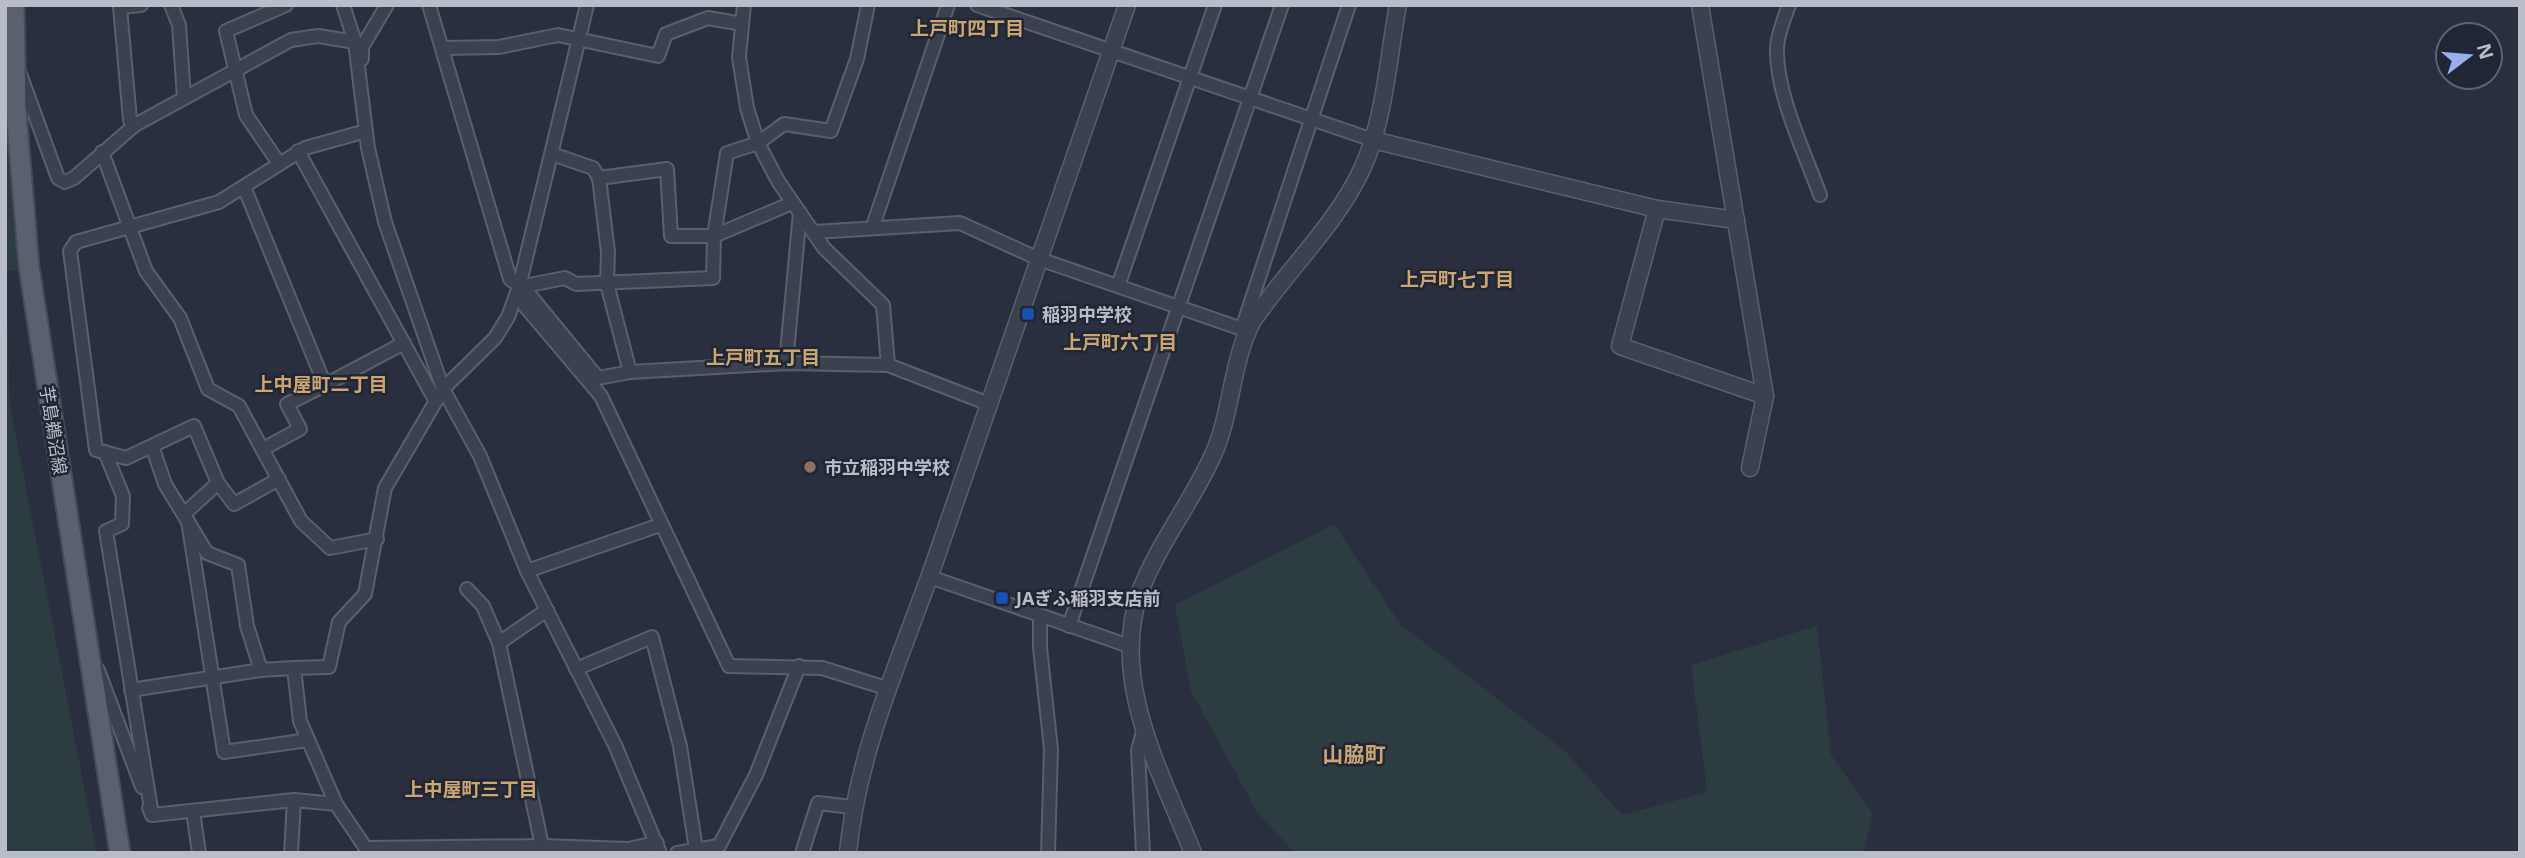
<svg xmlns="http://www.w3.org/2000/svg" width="2525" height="858" font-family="'Noto Sans','Noto Sans JP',sans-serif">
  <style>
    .green { fill: #2c3c41 }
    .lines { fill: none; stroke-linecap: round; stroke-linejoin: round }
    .minor-casing { stroke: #5a5f6c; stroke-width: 16 }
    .tertiary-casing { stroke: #5a5f6c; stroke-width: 19 }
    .primary-casing { stroke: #464a58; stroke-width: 23 }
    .minor { stroke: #3c414f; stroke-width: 12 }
    .tertiary { stroke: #3c414f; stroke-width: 16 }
    .primary { stroke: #5b606f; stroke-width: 19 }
    .transit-dot { fill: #1a4fb4; stroke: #212634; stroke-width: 2.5 }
    .education-dot { fill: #8d6e63; stroke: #212634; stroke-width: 2.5 }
    .labels { text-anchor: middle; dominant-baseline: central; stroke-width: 5; stroke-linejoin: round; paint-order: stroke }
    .poi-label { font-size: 18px; font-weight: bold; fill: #b9bdc9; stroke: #212634; text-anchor: start }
    .street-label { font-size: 18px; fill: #b9bdc9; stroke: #212634 }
    .neighbourhood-label { font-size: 19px; font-weight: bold; fill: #cca672; stroke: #212634 }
    .quarter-label { font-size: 21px; font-weight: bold; fill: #cca672; stroke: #212634 }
  </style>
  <rect width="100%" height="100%" fill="#292f3f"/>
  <g class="green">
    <path d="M5 5 29 267 6 272 10 405 97 853H5Z"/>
    <path d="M1334 524 1400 624 1564 750 1622 815 1707 792 1691 665 1817 626 1831 755 1873 814 1863 853H1295L1257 812 1191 691 1175 605Z"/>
  </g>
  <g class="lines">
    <g class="minor-casing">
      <g id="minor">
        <path d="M171 5 179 25 184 98"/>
        <path d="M343 5 355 42 368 148 385 222 443 389 385 488 365 594 339 622 329 667 294 668 300 721 336 804 369 853"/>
        <path d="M429 5 510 279 529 294 598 378 630 372 786 363 888 365 989 404"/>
        <path d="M587 5 519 287 508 317 495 338 443 389 480 456 527 571 615 745 660 853"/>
        <path d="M744 5 739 57 747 108 758 143 778 181 824 248 883 305 888 365"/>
        <path d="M977 5 1373 140"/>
        <path d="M1789 5C1784 19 1778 33 1777 47 1775 92 1805 153 1820 195"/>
        <path d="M444 48 499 47 558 35 658 56 666 34 708 18 742 24"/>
        <path d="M362 59V47L387 5"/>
        <path d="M20 74 58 178 65 182 74 178 135 125 291 40 318 36 355 42"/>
        <path d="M135 125 130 120 120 7 141 5"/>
        <path d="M298 151 435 400"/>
        <path d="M102 152 146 271 180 318 208 389 239 406 301 521 330 548 377 539"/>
        <path d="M552 154 593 168 599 178 667 169 671 236H714L727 153 758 143 784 124 831 131 857 59 868 5"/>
        <path d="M278 162 246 115 226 31 286 5"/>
        <path d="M599 178 608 252 607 284 630 372"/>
        <path d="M244 187 325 385 287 404 300 429 263 449"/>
        <path d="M873 226 948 5"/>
        <path d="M814 232 960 223 1039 259 1248 331"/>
        <path d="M1118 286 1215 5"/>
        <path d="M519 287 524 305 601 396 729 666 822 668 886 688"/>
        <path d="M519 287 565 278 576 284 713 278 714 236 792 203"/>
        <path d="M1242 329 1349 5"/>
        <path d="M786 363 800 213"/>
        <path d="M325 385 404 343"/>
        <path d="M152 446 165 484 207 553 238 565 247 626 261 670 294 668"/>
        <path d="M105 452 123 496 122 524 106 531 152 815"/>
        <path d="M218 483 234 504 279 479"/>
        <path d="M184 514 218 483 194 426 126 458 96 450 70 251 76 242 219 202 305 148 366 131"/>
        <path d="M188 521 224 752 308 740"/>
        <path d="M527 571 660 525"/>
        <path d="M930 577 1132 647"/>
        <path d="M467 589 483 606 499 643"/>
        <path d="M1040 618V648L1051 749 1048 853"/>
        <path d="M1069 626 1282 5"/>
        <path d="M576 669 652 637 680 746 696 849"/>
        <path d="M98 670 142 787"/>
        <path d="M131 690 261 670"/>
        <path d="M149 808 152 815 294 800 336 804"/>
        <path d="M193 811 199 853"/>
        <path d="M542 846 499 643 547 610"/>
        <path d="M368 848 542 846 628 849 657 843"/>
        <path d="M291 853 294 800"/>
        <path d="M677 853 719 846 756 775 799 666"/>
        <path d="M802 853 818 803 852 807"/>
        <path d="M1143 853 1138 750 1144 728"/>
      </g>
    </g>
    <g class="tertiary-casing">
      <g id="tertiary">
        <path d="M1700 5 1765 396 1750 468"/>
        <path d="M1373 140 1657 209 1736 220"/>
        <path d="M1657 209 1620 346 1765 396"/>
        <path d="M848 853C858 747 903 654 937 555 1000 372 1064 189 1127 5"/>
        <path d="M1193 853C1161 772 1109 680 1140 592 1158 544 1192 502 1213 455 1232 413 1231 363 1252 322 1287 270 1336 225 1362 169 1385 119 1388 58 1398 5"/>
      </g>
    </g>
    <g class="primary-casing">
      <path id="primary" d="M14 5 16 111 29 267 120 853"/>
    </g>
    <use href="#minor" class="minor"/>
    <use href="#tertiary" class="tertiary"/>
    <use href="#primary" class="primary"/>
  </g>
  <g class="transit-dot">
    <rect x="1021" y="307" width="14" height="14" rx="3.5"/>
    <rect x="995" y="591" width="14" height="14" rx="3.5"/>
  </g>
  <circle class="education-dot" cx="810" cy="467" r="7"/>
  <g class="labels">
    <g class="poi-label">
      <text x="1042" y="314">稲羽中学校</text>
      <text x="824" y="467">市立稲羽中学校</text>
      <text x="1016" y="598">JAぎふ稲羽支店前</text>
    </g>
    <g class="street-label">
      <text transform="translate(54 430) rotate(81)">芋島鵜沼線</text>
    </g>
    <g class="neighbourhood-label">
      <text x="967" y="28">上戸町四丁目</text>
      <text x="1457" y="279">上戸町七丁目</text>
      <text x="1120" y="342">上戸町六丁目</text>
      <text x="763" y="357">上戸町五丁目</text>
      <text x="321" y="384">上中屋町二丁目</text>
      <text x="471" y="789">上中屋町三丁目</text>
    </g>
    <g class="quarter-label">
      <text x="1354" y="754">山脇町</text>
    </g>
  </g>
  <rect width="2525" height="858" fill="none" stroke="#b9bdc9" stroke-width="14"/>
  <g transform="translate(2469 56) rotate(74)"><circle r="33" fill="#212634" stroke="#5e6270" stroke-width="2"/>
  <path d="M0-5L12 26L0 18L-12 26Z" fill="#99aeee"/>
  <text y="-10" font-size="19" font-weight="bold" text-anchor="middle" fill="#b9bdc9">N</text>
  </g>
</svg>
